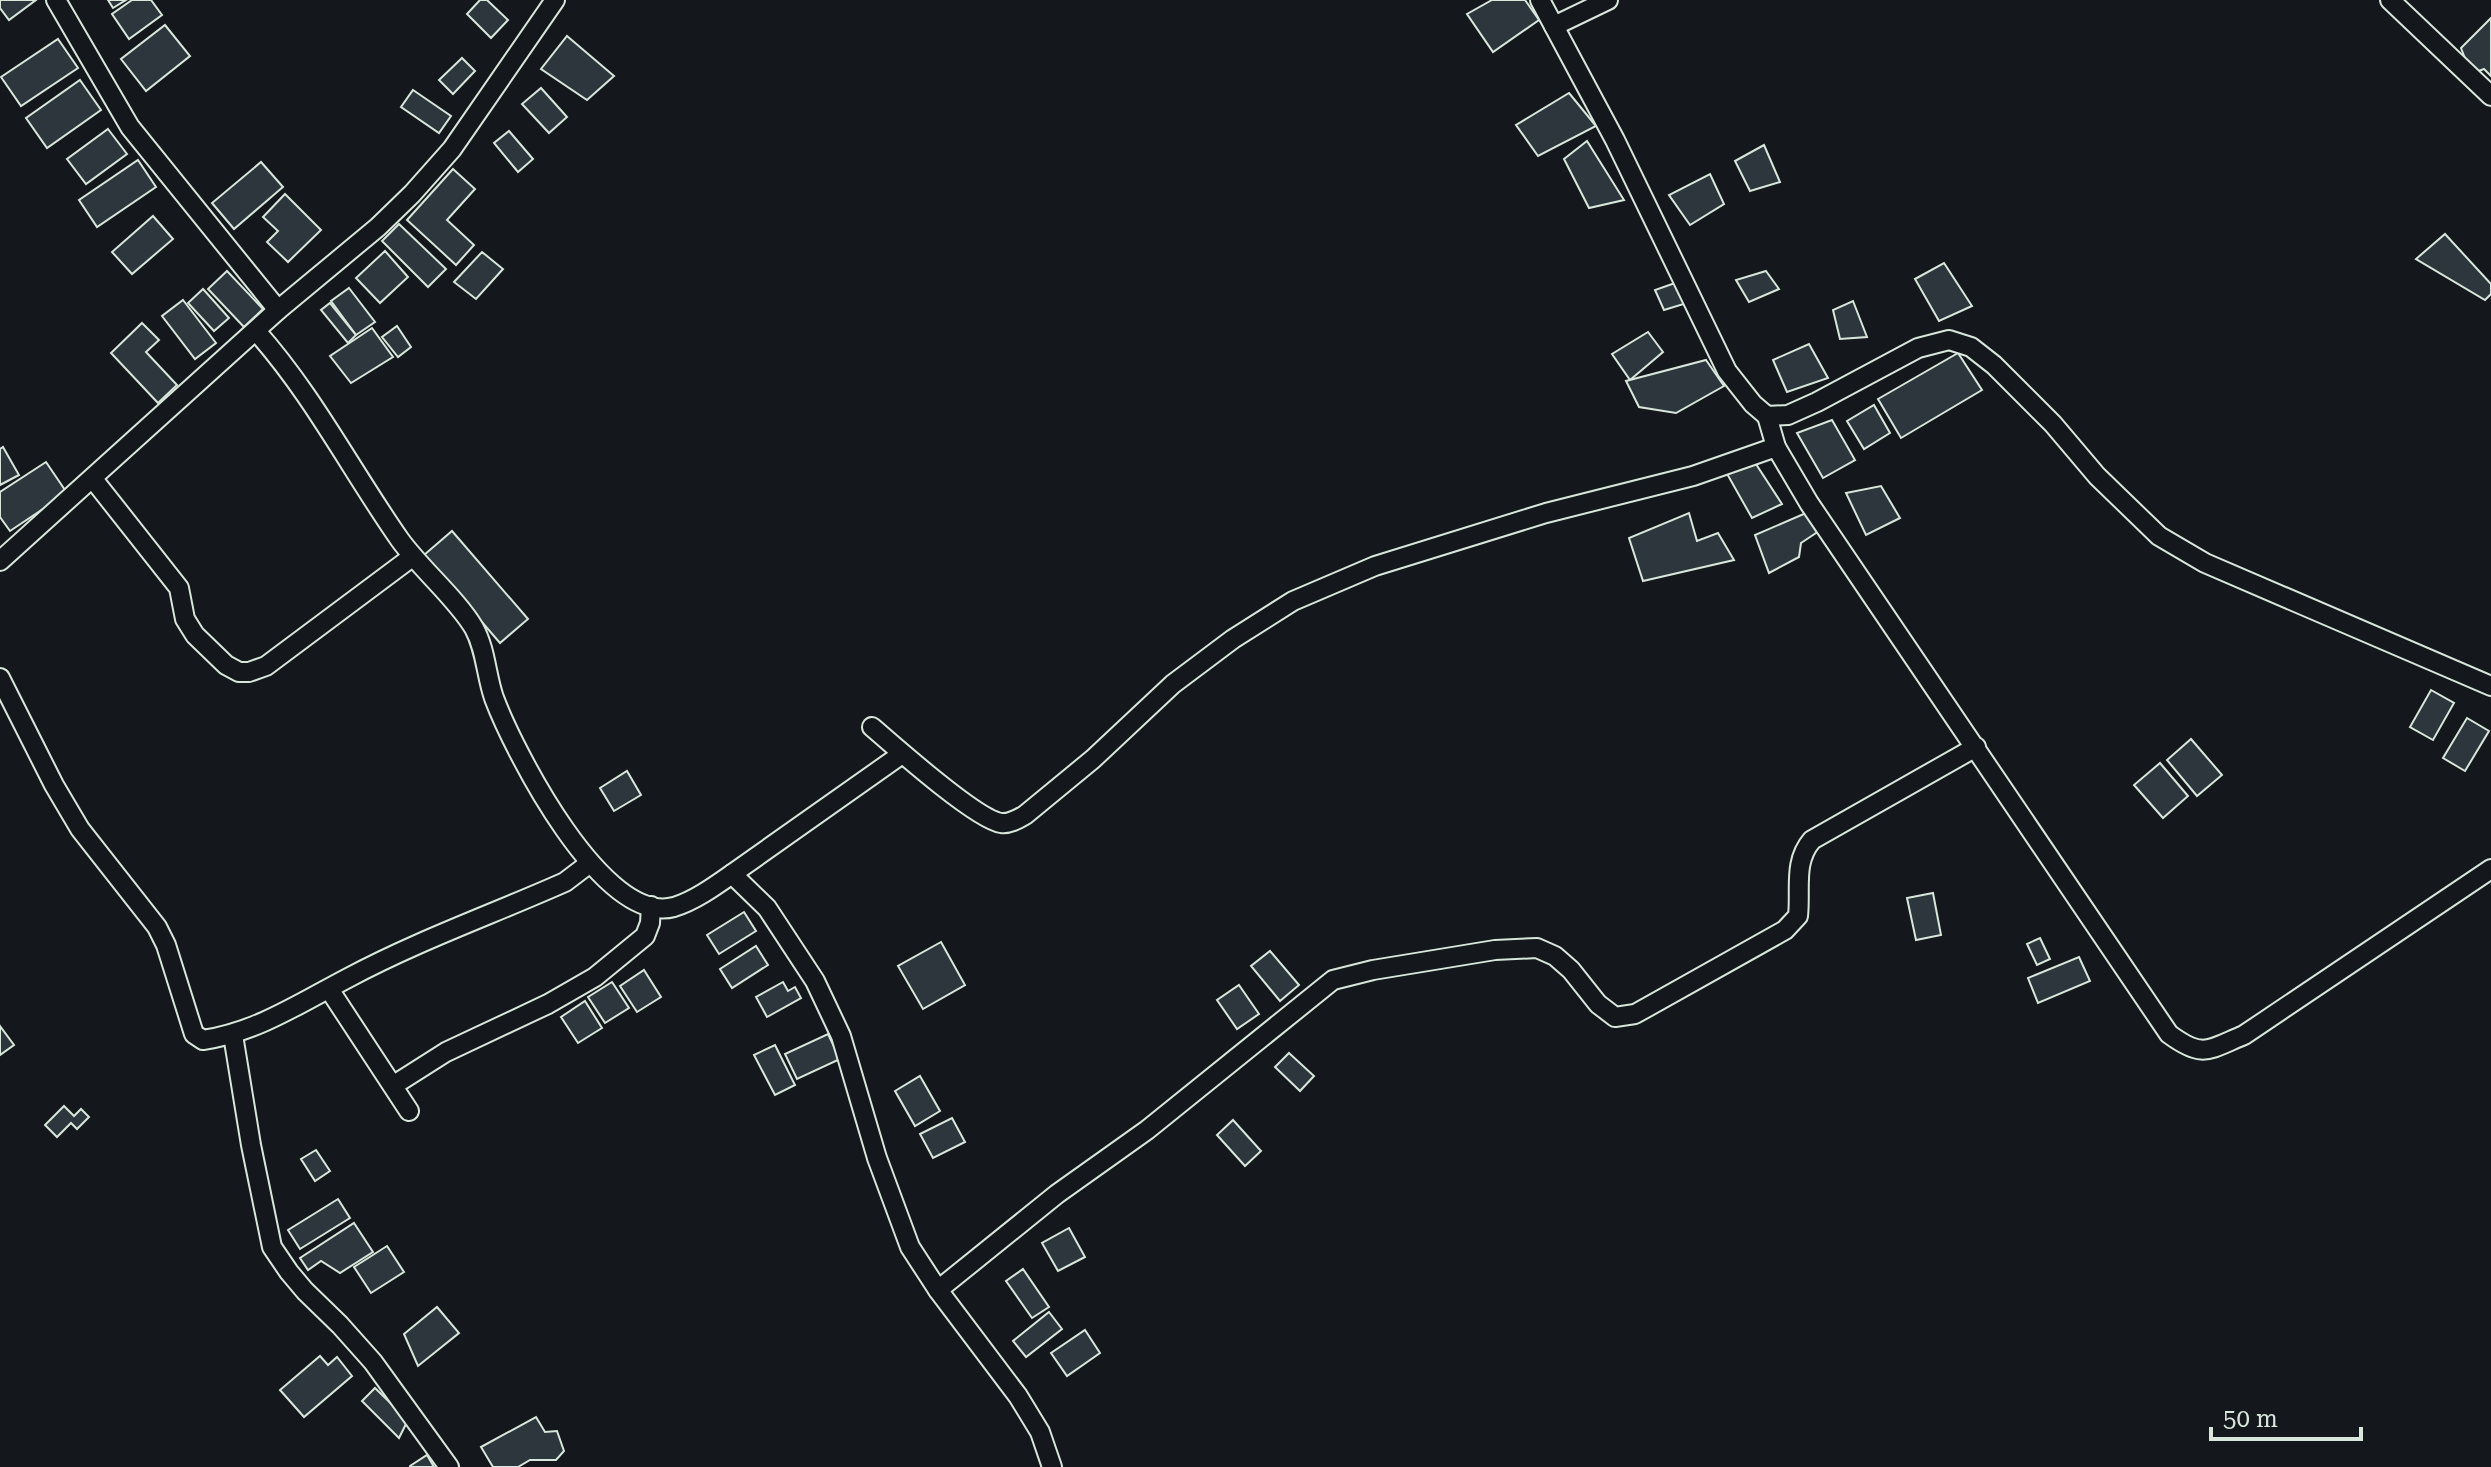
<svg xmlns="http://www.w3.org/2000/svg" width="2491" height="1467" font-family="'Roboto Serif',serif">
  <style>
    .building { fill: #2c363c; stroke: #d8e6dc; stroke-width: 2 }
    .lines { fill: none; stroke-linecap: round; stroke-linejoin: round }
    .street-casing { stroke: #d8e6dc; stroke-width: 22 }
    .street { stroke: #14181c; stroke-width: 18 }
  </style>
  <rect width="100%" height="100%" fill="#14181c"/>
  <g class="building">
    <path d="M0 0H36L9 20 0 8Z"/>
    <path d="M108 0H126L113 8Z"/>
    <path d="M132 0H151L162 15 129 39 112 14Z"/>
    <path d="M480 0H487L508 20 491 38 467 14Z"/>
    <path d="M1492 0H1525L1539 20 1493 52 1467 14Z"/>
    <path d="M2491 18V76L2484 69 2471 74 2461 48Z"/>
    <path d="M165 25 190 56 146 91 121 59Z"/>
    <path d="M567 36 614 76 587 100 541 69Z"/>
    <path d="M58 39 78 68 21 106 1 77Z"/>
    <path d="M462 58 475 71 453 94 439 80Z"/>
    <path d="M80 80 101 110 47 148 26 118Z"/>
    <path d="M541 88 567 117 549 133 522 104Z"/>
    <path d="M413 90 451 116 439 133 401 107Z"/>
    <path d="M1569 93 1596 126 1538 156 1516 125Z"/>
    <path d="M108 129 127 154 86 184 67 159Z"/>
    <path d="M509 131 533 159 518 172 494 143Z"/>
    <path d="M1587 141 1624 200 1589 208 1564 159Z"/>
    <path d="M1764 145 1780 182 1750 191 1735 161Z"/>
    <path d="M138 160 156 187 97 227 79 200Z"/>
    <path d="M261 162 283 187 234 229 212 203Z"/>
    <path d="M453 169 475 189 447 220 474 245 456 265 407 220Z"/>
    <path d="M1710 174 1724 204 1690 225 1669 195Z"/>
    <path d="M285 194 321 230 288 262 267 242 278 231 263 217Z"/>
    <path d="M153 216 173 239 132 274 112 252Z"/>
    <path d="M399 224 446 269 428 287 382 241Z"/>
    <path d="M2445 234 2491 284V294L2485 300 2416 259Z"/>
    <path d="M385 251 408 277 380 303 356 278Z"/>
    <path d="M482 252 503 269 476 299 454 282Z"/>
    <path d="M1944 263 1972 306 1939 321 1915 279Z"/>
    <path d="M227 271 263 309 244 327 208 289Z"/>
    <path d="M1766 271 1779 289 1749 302 1736 280Z"/>
    <path d="M1675 283 1687 303 1664 310 1655 290Z"/>
    <path d="M349 288 375 322 356 335 331 301Z"/>
    <path d="M203 289 229 318 214 331 188 303Z"/>
    <path d="M183 300 216 343 195 359 162 316Z"/>
    <path d="M1853 301 1867 337 1840 339 1833 310Z"/>
    <path d="M330 303 356 335 348 343 321 310Z"/>
    <path d="M142 323 159 340 146 352 177 385 158 403 111 353Z"/>
    <path d="M397 326 411 347 398 357 382 337Z"/>
    <path d="M372 328 393 357 351 383 330 356Z"/>
    <path d="M1648 332 1663 352 1630 380 1612 354Z"/>
    <path d="M1809 344 1828 378 1787 392 1773 360Z"/>
    <path d="M1958 353 1982 390 1901 438 1878 399Z"/>
    <path d="M1706 360 1724 386 1676 413 1639 407 1626 381Z"/>
    <path d="M1874 405 1890 433 1864 449 1847 421Z"/>
    <path d="M1832 420 1855 460 1823 478 1797 433Z"/>
    <path d="M3 447 19 475 0 485V449Z"/>
    <path d="M1752 458 1782 504 1752 518 1726 472Z"/>
    <path d="M46 462 67 493 10 531 0 517V492Z"/>
    <path d="M1881 486 1900 518 1866 535 1846 493Z"/>
    <path d="M1689 513 1697 541 1718 533 1734 560 1643 581 1629 538Z"/>
    <path d="M1806 513 1819 531 1801 543 1799 557 1769 573 1755 535Z"/>
    <path d="M452 531 528 619 500 643 424 555Z"/>
    <path d="M2431 690 2454 703 2433 740 2410 727Z"/>
    <path d="M2467 718 2489 731 2465 771 2443 758Z"/>
    <path d="M2191 739 2222 775 2197 796 2167 760Z"/>
    <path d="M2160 763 2188 796 2163 818 2134 785Z"/>
    <path d="M627 771 641 795 614 811 600 788Z"/>
    <path d="M1933 893 1941 935 1916 940 1907 898Z"/>
    <path d="M744 912 756 931 719 954 707 935Z"/>
    <path d="M2040 938 2050 959 2037 965 2027 944Z"/>
    <path d="M941 942 965 985 923 1009 898 966Z"/>
    <path d="M756 946 768 965 732 988 720 969Z"/>
    <path d="M1270 951 1299 985 1280 1001 1251 966Z"/>
    <path d="M2079 957 2090 981 2038 1003 2028 978Z"/>
    <path d="M644 970 661 997 637 1012 620 986Z"/>
    <path d="M612 982 629 1008 605 1023 588 997Z"/>
    <path d="M783 982 788 991 795 987 801 998 767 1017 756 997Z"/>
    <path d="M1239 985 1259 1014 1237 1029 1217 1000Z"/>
    <path d="M585 1001 602 1028 578 1043 561 1017Z"/>
    <path d="M0 1026 14 1045 0 1055Z"/>
    <path d="M828 1034 840 1059 797 1079 785 1054Z"/>
    <path d="M775 1045 795 1085 775 1095 754 1055Z"/>
    <path d="M1289 1053 1314 1076 1300 1091 1275 1067Z"/>
    <path d="M920 1076 940 1111 915 1126 895 1091Z"/>
    <path d="M64 1106 74 1116 81 1109 89 1117 77 1129 71 1123 57 1137 45 1125Z"/>
    <path d="M952 1118 965 1142 933 1158 920 1134Z"/>
    <path d="M1233 1120 1261 1151 1245 1166 1217 1135Z"/>
    <path d="M316 1150 330 1171 315 1181 301 1159Z"/>
    <path d="M338 1199 350 1218 300 1249 288 1230Z"/>
    <path d="M354 1223 373 1252 340 1273 321 1261 308 1270 300 1258Z"/>
    <path d="M1069 1228 1085 1257 1058 1271 1042 1243Z"/>
    <path d="M387 1246 404 1272 371 1293 354 1267Z"/>
    <path d="M1023 1269 1049 1307 1032 1318 1006 1281Z"/>
    <path d="M437 1307 459 1333 418 1366 404 1334Z"/>
    <path d="M1049 1312 1062 1329 1026 1357 1013 1341Z"/>
    <path d="M1085 1330 1100 1353 1067 1376 1051 1353Z"/>
    <path d="M320 1356 328 1365 337 1357 352 1376 304 1417 280 1390Z"/>
    <path d="M375 1388 408 1420 399 1438 362 1401Z"/>
    <path d="M536 1417 545 1432 557 1431 564 1451 556 1460H530L518 1467H493L481 1447Z"/>
    <path d="M427 1455 434 1467H410V1466Z"/>
  </g>
  <g class="lines">
    <g class="street-casing">
      <g id="street">
        <path d="M56 0 130 127 278 310"/>
        <path d="M1540 0 1615 140 1727 371 1753 404 1767 416 1788 415 1817 402 1918 348 1949 340 1971 347 1994 365 2053 424 2097 476 2159 536 2205 563 2491 686"/>
        <path d="M2390 0 2491 96"/>
        <path d="M1554 26 1608 0"/>
        <path d="M256 331C313 395 351 470 400 540 421 569 457 599 474 628 486 650 486 675 494 698 514 751 603 926 674 907 694 901 715 886 732 874L767 908 815 981 841 1036 877 1158 910 1247 938 1290 1018 1396 1040 1432 1052 1467"/>
        <path d="M1776 447 1809 503 2169 1034C2203 1059 2208 1050 2244 1035L2491 869"/>
        <path d="M93 479 179 588 185 619 195 635 226 665 239 672H249L266 666 412 557"/>
        <path d="M0 561 278 310 378 227 412 194 452 149 555 0"/>
        <path d="M0 678 54 785 80 829 157 927 166 945 194 1034 203 1040C257 1032 300 1003 348 978 417 941 493 914 565 882L590 863"/>
        <path d="M872 727C895 747 976 819 1001 823 1010 824 1018 819 1025 815L1093 759 1173 684 1233 639 1293 601 1375 566 1546 513 1693 476 1776 447 1767 416"/>
        <path d="M732 874 902 754"/>
        <path d="M329 989 409 1111"/>
        <path d="M233 1035 251 1145 272 1247 289 1272 305 1291 340 1325 373 1362 449 1467"/>
        <path d="M394 1085 446 1052 548 1004 595 977 645 936 650 923 651 906"/>
        <path d="M938 1290 1057 1194 1147 1130 1333 980 1373 970 1495 950 1537 948 1555 956 1571 970 1598 1004 1615 1017 1635 1014 1785 930 1798 916C1801 889 1793 862 1812 840L1976 747"/>
      </g>
    </g>
    <use href="#street" class="street"/>
  </g>
  <path d="M2211 1427v12h150v-12" fill="none" stroke="#d8e6dc" stroke-width="4"/>
  <text x="2223" y="1427" font-size="24" fill="#d8e6dc" stroke="#14181c" stroke-width="6" paint-order="stroke">50 m</text>
</svg>
